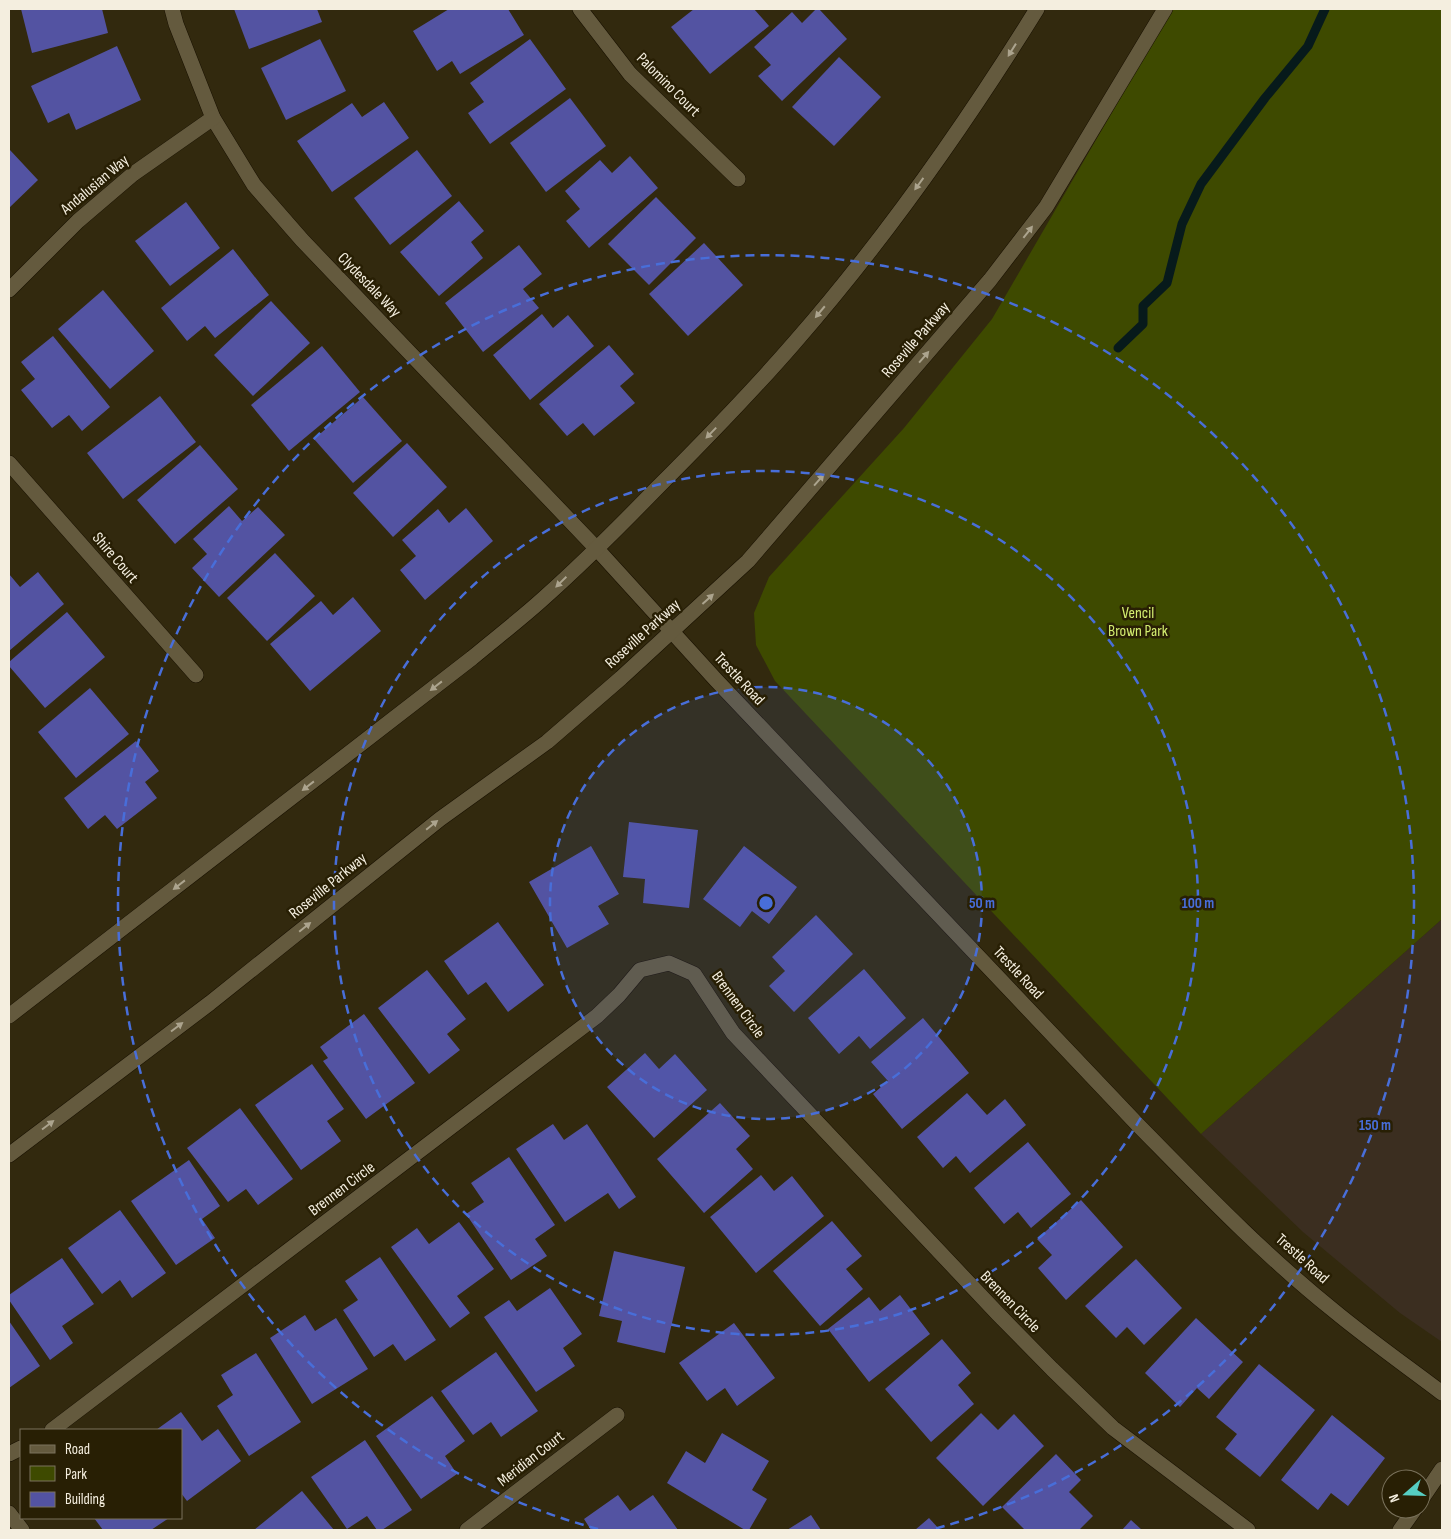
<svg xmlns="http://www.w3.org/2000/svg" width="1451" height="1539" font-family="'Sofia Sans Condensed',sans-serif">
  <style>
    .education { fill: #3b2e20 }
    .green { fill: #3e4a00 }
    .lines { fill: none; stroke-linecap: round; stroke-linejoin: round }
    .stream { stroke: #071a1b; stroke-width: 9 }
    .building { fill: #5353a2 }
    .minor-casing { stroke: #191100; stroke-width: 16 }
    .tertiary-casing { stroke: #191100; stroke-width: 16 }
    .secondary-casing { stroke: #191100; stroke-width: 16 }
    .minor { stroke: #645a3e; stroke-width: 15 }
    .tertiary { stroke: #645a3e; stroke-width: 15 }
    .secondary { stroke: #645a3e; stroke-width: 15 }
    .oneway { fill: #aca48e }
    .ring { fill: none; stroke: #486ed9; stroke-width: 2.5; stroke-dasharray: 9 6 }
    .labels { text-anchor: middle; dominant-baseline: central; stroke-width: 5; stroke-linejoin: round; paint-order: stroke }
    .street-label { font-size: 16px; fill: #f4eedf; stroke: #281f04 }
    .park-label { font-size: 16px; fill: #d4ee70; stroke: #281f04 }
    .centre { fill: #486ed9; stroke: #281f04; stroke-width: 2.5 }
    .ring-label { font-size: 15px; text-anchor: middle; font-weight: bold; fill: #486ed9; stroke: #281f04; stroke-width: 5; stroke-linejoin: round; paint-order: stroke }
  </style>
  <rect width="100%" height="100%" fill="#32290e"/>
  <path class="education" d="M1442 919V1342L1400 1313 1303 1232 1201 1134Z"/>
  <path class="green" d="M1172 9H1442V919L1201 1134 775 681 756 645 754 613 769 577 904 428 992 319Z"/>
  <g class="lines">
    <path class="stream" d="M1118 348 1143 324V306L1167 283 1182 224 1201 184 1265 98 1308 46 1325 9"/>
  </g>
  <g class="building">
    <path d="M21 9H102L108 33 32 53Z"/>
    <path d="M234 9H317L322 22 249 49Z"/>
    <path d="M449 9H508L524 35 460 74 452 61 437 71 413 31Z"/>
    <path d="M694 9H754L769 26 710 74 671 27Z"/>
    <path d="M816 9H819L847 39 782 101 758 76 771 65 754 47 792 12 802 23Z"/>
    <path d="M320 39 346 91 286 120 261 68Z"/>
    <path d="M530 39 566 89 490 144 468 113 484 102 470 83Z"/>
    <path d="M117 46 141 100 76 130 69 113 48 123 31 86Z"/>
    <path d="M839 57 881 97 834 146 792 107Z"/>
    <path d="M570 98 606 146 546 192 510 143Z"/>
    <path d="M384 102 409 138 332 192 297 141 352 103 362 117Z"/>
    <path d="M9 149 38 180 9 208Z"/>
    <path d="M417 150 452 196 390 245 354 198Z"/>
    <path d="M630 156 658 188 589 248 566 221 580 209 565 191 600 160 612 173Z"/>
    <path d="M656 197 696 238 649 285 608 244Z"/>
    <path d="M459 201 484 231 471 242 483 258 439 296 400 252Z"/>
    <path d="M186 202 220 248 170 286 135 241Z"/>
    <path d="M704 243 743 285 688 336 649 294Z"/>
    <path d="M519 245 542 274 523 289 539 308 483 352 445 303Z"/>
    <path d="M233 249 269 295 215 338 205 326 187 341 161 308Z"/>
    <path d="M103 290 154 351 110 389 58 329Z"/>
    <path d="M271 301 310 343 253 396 214 355Z"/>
    <path d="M542 314 553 328 568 315 594 346 530 400 493 355Z"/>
    <path d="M53 336 110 407 82 431 69 415 52 428 21 390 35 379 21 362Z"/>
    <path d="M609 345 634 374 620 386 635 403 594 436 583 423 567 436 539 404Z"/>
    <path d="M322 346 360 392 289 451 251 405Z"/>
    <path d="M160 396 196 442 123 499 87 453Z"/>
    <path d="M363 397 402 441 353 483 314 439Z"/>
    <path d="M407 443 447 487 393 537 353 493Z"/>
    <path d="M200 445 238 489 175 544 137 500Z"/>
    <path d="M229 506 242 521 258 507 285 535 219 597 192 568 207 554 193 539Z"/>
    <path d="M466 508 493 541 425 600 400 570 416 556 402 540 438 509 449 523Z"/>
    <path d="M275 553 315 596 267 641 227 598Z"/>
    <path d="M38 572 64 604 9 651V574L20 587Z"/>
    <path d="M353 597 381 631 310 691 270 644 321 601 333 615Z"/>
    <path d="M67 612 105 657 45 708 9 666V662Z"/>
    <path d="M90 688 129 734 76 778 38 732Z"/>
    <path d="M136 741 159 771 145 782 157 798 117 829 105 815 88 829 64 798Z"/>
    <path d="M629 822 698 830 689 908 643 903 645 879 623 877Z"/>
    <path d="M591 846 619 894 598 906 609 924 567 948 529 882Z"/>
    <path d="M744 846 797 887 769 924 752 911 740 927 703 899Z"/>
    <path d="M816 915 853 954 794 1012 769 986 785 971 772 957Z"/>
    <path d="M498 922 544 985 508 1012 486 982 468 995 444 961Z"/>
    <path d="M864 969 906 1018 870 1049 859 1036 839 1054 808 1018Z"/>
    <path d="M427 970 466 1019 447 1034 460 1050 429 1074 378 1008Z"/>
    <path d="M364 1014 415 1083 366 1119 323 1061 328 1058 320 1047Z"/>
    <path d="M923 1018 969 1073 902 1129 873 1094 888 1081 871 1062Z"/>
    <path d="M645 1053 659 1069 675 1054 707 1090 654 1138 607 1087Z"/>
    <path d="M312 1064 344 1109 327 1121 341 1141 301 1170 255 1105Z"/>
    <path d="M967 1093 987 1115 1005 1099 1026 1125 970 1173 956 1156 943 1168 917 1137Z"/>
    <path d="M720 1103 750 1136 736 1149 753 1169 704 1213 657 1159Z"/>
    <path d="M240 1108 293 1179 258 1205 246 1189 228 1202 187 1148Z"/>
    <path d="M553 1124 564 1140 587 1124 636 1197 619 1209 608 1193 565 1222 516 1149Z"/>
    <path d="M1028 1142 1071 1194 1031 1228 1018 1212 1004 1224 974 1188Z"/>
    <path d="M509 1157 555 1225 535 1239 547 1256 511 1280 466 1214 484 1202 471 1183Z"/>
    <path d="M189 1160 220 1206 202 1219 215 1238 176 1265 131 1201Z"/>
    <path d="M761 1175 774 1191 792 1176 824 1216 756 1273 710 1217Z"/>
    <path d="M1081 1200 1123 1247 1066 1300 1038 1268 1052 1255 1037 1239Z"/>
    <path d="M120 1210 166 1273 132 1298 120 1280 102 1294 68 1248Z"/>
    <path d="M832 1221 862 1256 846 1269 863 1289 820 1326 773 1271Z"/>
    <path d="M459 1222 494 1269 457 1296 470 1313 450 1328 391 1247 417 1228 429 1244Z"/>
    <path d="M614 1251 685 1267 665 1353 617 1342 622 1321 599 1316Z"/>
    <path d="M380 1257 436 1340 405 1361 393 1344 374 1357 343 1310 358 1300 345 1281Z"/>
    <path d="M62 1258 94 1304 62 1326 73 1343 50 1360 9 1300V1295Z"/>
    <path d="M1136 1259 1182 1308 1144 1345 1127 1327 1116 1338 1085 1306Z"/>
    <path d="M550 1288 582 1334 563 1348 575 1366 536 1392 484 1317 509 1300 517 1311Z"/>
    <path d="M900 1295 930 1334 869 1382 828 1329 869 1297 880 1311Z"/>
    <path d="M305 1315 315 1331 336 1318 368 1369 312 1404 270 1338Z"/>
    <path d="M1196 1318 1243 1362 1209 1399 1197 1388 1180 1407 1145 1373Z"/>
    <path d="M9 1321 40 1366 9 1388Z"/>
    <path d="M734 1323 775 1378 737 1406 725 1388 707 1401 679 1363Z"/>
    <path d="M942 1339 971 1373 958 1385 974 1404 931 1442 885 1389Z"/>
    <path d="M496 1352 538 1411 501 1437 491 1422 473 1435 441 1391Z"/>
    <path d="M256 1353 301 1422 249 1456 217 1406 233 1395 221 1375Z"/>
    <path d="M1259 1364 1315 1410 1260 1477 1225 1449 1237 1434 1216 1417Z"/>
    <path d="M432 1396 465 1441 445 1456 457 1474 421 1499 376 1436Z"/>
    <path d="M181 1412 202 1441 218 1429 241 1461 187 1501 181 1493V1430H156Z"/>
    <path d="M981 1413 998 1430 1014 1414 1044 1446 983 1506 936 1458Z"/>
    <path d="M1332 1415 1385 1458 1348 1506 1331 1493 1318 1510 1281 1480Z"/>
    <path d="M722 1433 769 1461 752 1490 767 1499 749 1530H745L667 1483 686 1451 705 1463Z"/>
    <path d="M365 1440 412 1510 382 1530H377L367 1516 347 1529 311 1477Z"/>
    <path d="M1056 1454 1081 1480 1069 1492 1093 1516 1079 1530H1025L1002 1507Z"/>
    <path d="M302 1491 334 1530H254Z"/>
    <path d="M618 1495 630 1511 653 1495 678 1530H591L584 1519Z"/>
    <path d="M811 1515 821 1530H787Z"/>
    <path d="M94 1518H169L151 1530H103Z"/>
    <path d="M929 1518 940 1530H915Z"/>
    <path d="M1131 1520 1142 1530H1122Z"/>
  </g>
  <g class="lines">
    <g class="minor-casing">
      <g id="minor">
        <path d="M172 9 176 24 213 118 254 185 302 240 596 548"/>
        <path d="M580 9 630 74 738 179"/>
        <path d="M9 290 78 221 133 174 213 118"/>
        <path d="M9 463 196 675"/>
        <path d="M52 1430 597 1016 619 995 640 970 669 963 694 974 733 1033 998 1314 1052 1369 1113 1428 1248 1530"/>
        <path d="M9 1454 21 1448"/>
        <path d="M1421 1500 1442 1469"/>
        <path d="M9 1513 22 1530"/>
        <path d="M467 1530 617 1415"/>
        <path d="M1400 1530 1415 1509"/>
      </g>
    </g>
    <g class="tertiary-casing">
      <path id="tertiary" d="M596 548 716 680 1139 1126C1201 1189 1263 1254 1333 1310 1368 1339 1405 1365 1442 1393"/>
    </g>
    <g class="secondary-casing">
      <g id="secondary">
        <path d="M9 1016 472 658C496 638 522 618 545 597 583 563 619 527 654 491 702 443 750 394 795 342 885 239 965 125 1037 9"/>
        <path d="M9 1155 210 1003 440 819 547 742 621 678 748 561 990 280 1046 207 1165 9"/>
      </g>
    </g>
    <use href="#minor" class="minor"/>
    <use href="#tertiary" class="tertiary"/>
    <use href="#secondary" class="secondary"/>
  </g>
  <defs><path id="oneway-solid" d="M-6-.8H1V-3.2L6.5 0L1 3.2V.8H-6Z" transform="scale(1.25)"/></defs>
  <g class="oneway">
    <use href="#oneway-solid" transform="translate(1012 50) rotate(122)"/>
    <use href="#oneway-solid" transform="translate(919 184) rotate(126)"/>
    <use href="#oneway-solid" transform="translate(1028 232) rotate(-52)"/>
    <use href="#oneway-solid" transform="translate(820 312) rotate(130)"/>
    <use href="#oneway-solid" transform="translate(924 357) rotate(-49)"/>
    <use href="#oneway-solid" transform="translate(711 433) rotate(134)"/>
    <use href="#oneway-solid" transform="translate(819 480) rotate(-49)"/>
    <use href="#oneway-solid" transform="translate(561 582) rotate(136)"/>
    <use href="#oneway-solid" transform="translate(708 599) rotate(-42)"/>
    <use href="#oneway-solid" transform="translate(436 686) rotate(142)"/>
    <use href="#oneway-solid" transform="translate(308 786) rotate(142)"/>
    <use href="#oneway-solid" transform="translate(432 825) rotate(-39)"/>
    <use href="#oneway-solid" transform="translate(179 885) rotate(142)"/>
    <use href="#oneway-solid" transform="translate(305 927) rotate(-39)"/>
    <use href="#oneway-solid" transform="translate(177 1027) rotate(-37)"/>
    <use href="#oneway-solid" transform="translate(48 1125) rotate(-37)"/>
  </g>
  <circle cx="766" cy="903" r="216" fill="#486ed9" fill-opacity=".12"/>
  <g class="ring">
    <circle cx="766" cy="903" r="216"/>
    <circle cx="766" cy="903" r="432"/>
    <path d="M598 1529A648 648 0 1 1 934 1529"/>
  </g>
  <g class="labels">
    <g class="street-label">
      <text transform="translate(668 85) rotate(45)">Palomino Court</text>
      <text transform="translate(95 185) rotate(-40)">Andalusian Way</text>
      <text transform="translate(369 285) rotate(46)">Clydesdale Way</text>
      <text transform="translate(916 340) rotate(-49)">Roseville Parkway</text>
      <text transform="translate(115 558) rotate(49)">Shire Court</text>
      <text transform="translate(643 634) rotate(-42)">Roseville Parkway</text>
      <text transform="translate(739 679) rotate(47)">Trestle Road</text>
      <text transform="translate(328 886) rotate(-39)">Roseville Parkway</text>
      <text transform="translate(1018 973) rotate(47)">Trestle Road</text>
      <text transform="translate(738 1005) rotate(54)">Brennen Circle</text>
      <text transform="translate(342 1189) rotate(-37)">Brennen Circle</text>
      <text transform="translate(1302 1259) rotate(42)">Trestle Road</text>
      <text transform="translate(1010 1302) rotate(46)">Brennen Circle</text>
      <text transform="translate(531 1459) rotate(-38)">Meridian Court</text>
    </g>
    <g class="park-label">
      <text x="1138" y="613">Vencil<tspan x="1138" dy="18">Brown Park</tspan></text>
    </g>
  </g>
  <circle cx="766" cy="903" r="8" class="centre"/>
  <g class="ring-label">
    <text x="982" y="908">50 m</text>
    <text x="1198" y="908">100 m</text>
    <text x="1375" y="1130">150 m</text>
  </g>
  <rect width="1451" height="1539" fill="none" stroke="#f4eedf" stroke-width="20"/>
  <rect x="20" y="1429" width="162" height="90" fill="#281f04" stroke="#7a725c"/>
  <rect x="30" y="1445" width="25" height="8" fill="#645a3e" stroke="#7a725c"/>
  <text x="65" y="1454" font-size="15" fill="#f4eedf">Road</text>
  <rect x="30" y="1466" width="25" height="15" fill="#3e4a00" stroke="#7a725c"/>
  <text x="65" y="1479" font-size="15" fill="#f4eedf">Park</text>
  <rect x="30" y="1492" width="25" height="15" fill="#5353a2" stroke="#7a725c"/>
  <text x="65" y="1504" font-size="15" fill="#f4eedf">Building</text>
  <g transform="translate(1406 1494) rotate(250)"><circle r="24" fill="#281f04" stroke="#7a725c"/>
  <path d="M0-4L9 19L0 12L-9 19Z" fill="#56cec3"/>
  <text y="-8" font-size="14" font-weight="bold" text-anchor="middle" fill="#f4eedf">N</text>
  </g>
</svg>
